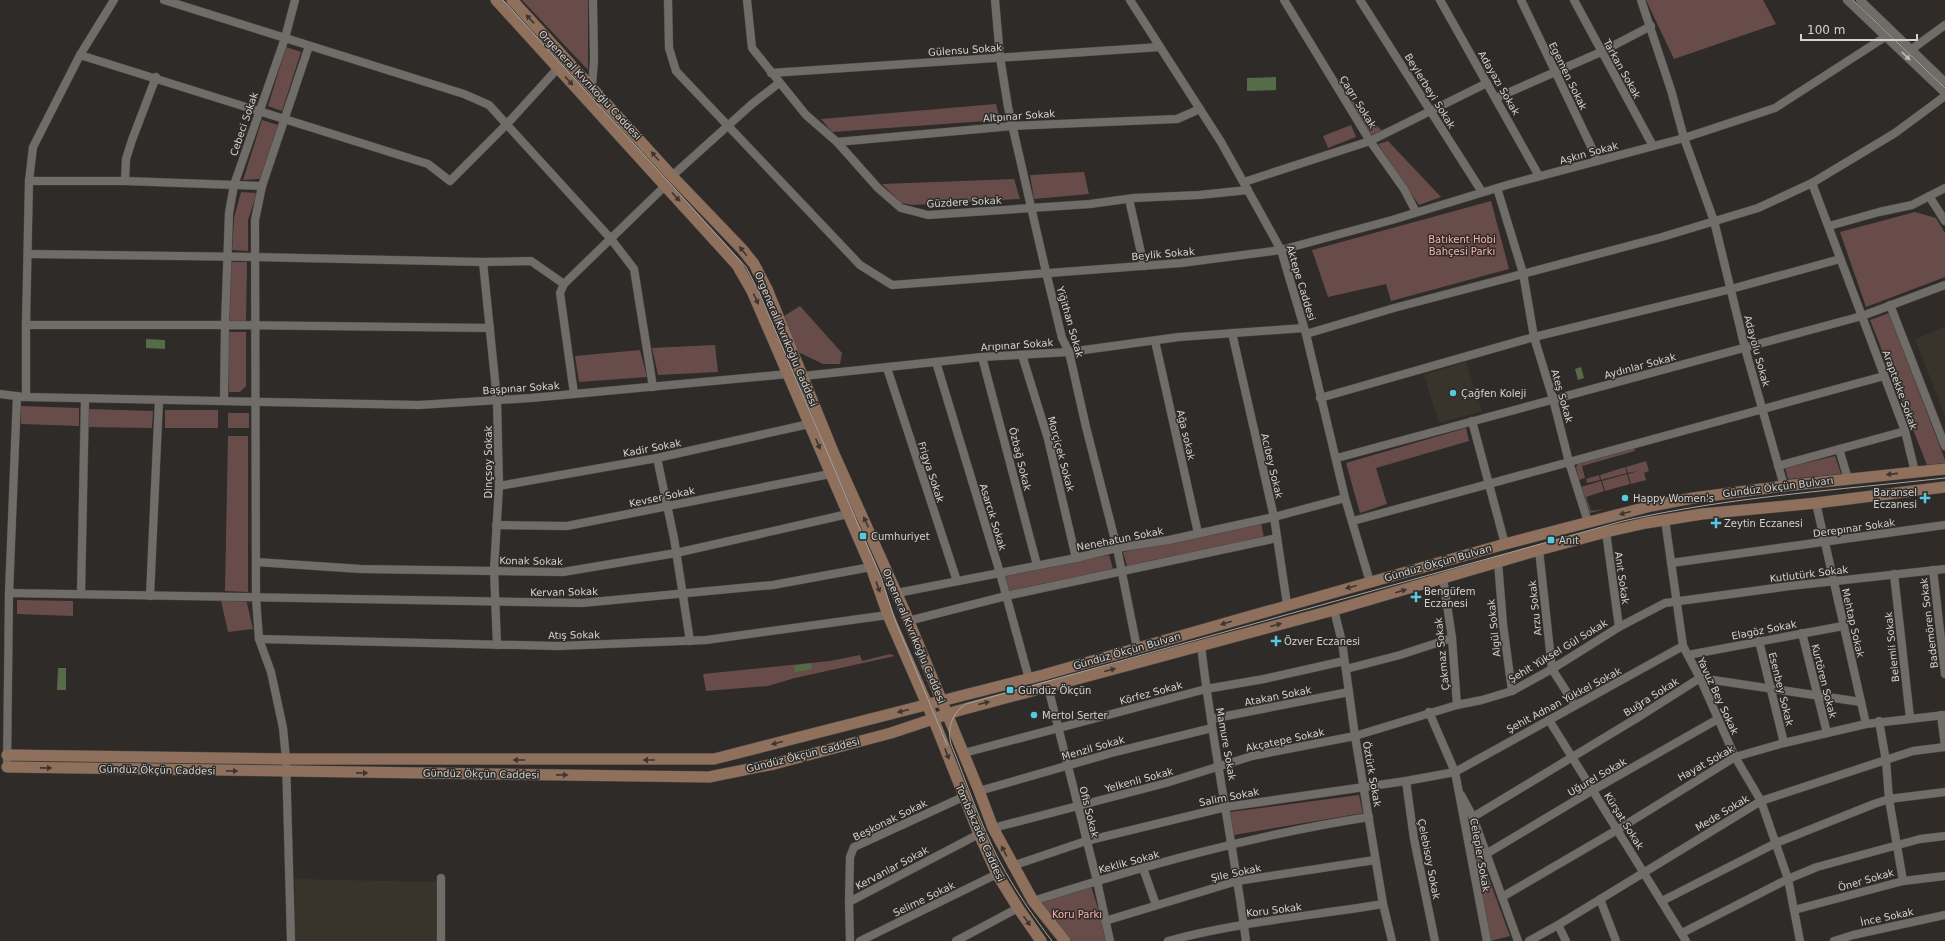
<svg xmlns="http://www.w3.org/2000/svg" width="1945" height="941" font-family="'DejaVu Sans',sans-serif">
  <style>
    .built { fill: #39342b }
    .green { fill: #684c4a }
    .water { fill: #566b47 }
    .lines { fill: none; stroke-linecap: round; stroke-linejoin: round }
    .street-casing { stroke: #474643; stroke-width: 9 }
    .secondary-casing { stroke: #474643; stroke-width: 12 }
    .street { stroke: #706d69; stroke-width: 8 }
    .secondary { stroke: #8e705c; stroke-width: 11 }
    .tram { stroke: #a5a4a2; stroke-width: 1 }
    .oneway { fill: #3c3530 }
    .oneway2 { fill: #bbbab7 }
    .poi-dot { fill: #56c9e1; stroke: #2e2b28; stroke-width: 1.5 }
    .labels { text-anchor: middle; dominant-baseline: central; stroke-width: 3; stroke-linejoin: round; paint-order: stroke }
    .street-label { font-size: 10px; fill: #d4d3d1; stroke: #2e2b28 }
    .park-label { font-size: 10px; fill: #fdb1aa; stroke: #2e2b28 }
    .poi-label { font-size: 10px; fill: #d4d3d1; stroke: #2e2b28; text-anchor: start }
  </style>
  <rect width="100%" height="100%" fill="#2e2b28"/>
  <g class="built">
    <path d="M1945 327V416L1915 339Z"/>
    <path d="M1466 362 1482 411 1439 423 1424 375Z"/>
    <path d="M295 879 437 882V941H294Z"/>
  </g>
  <g class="green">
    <path d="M522 0H588V70Z"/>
    <path d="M1646 0H1763L1776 24 1674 59Z"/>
    <path d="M286 47 301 52 282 111 268 106Z"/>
    <path d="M1352 100 1382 131 1375 136 1370 134 1350 101Z"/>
    <path d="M996 104 1000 120 832 132 821 119Z"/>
    <path d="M262 120 278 125 260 179 243 180Z"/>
    <path d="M1351 125 1356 137 1328 148 1323 136Z"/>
    <path d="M1388 141 1441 197 1419 205 1378 144Z"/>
    <path d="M1084 172 1089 194 1034 199 1030 175Z"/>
    <path d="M1014 179 1020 199 913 205 901 203 882 184Z"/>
    <path d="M241 192 257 193 248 220V251L232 250 234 218Z"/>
    <path d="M1491 201 1509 269 1391 301 1386 284 1328 297 1312 250Z"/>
    <path d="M1915 212 1936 218 1945 233V277L1866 307 1840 232Z"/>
    <path d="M230 262H247L246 322H230Z"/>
    <path d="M800 306 842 353 840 364H823L798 352 784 316Z"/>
    <path d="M1889 313 1945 460V463L1927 465 1870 320Z"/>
    <path d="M229 332H246V386L240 392H229Z"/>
    <path d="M715 345 718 372 658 375 652 348Z"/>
    <path d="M640 350 647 377 579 382 575 356Z"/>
    <path d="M21 406 79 408V426L21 424Z"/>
    <path d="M89 409 153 411 152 428 89 427Z"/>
    <rect x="165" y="410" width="53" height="18"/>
    <rect x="228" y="413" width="21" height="15"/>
    <path d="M1466 428 1469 441 1376 468 1387 504 1360 513 1346 463Z"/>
    <path d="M228 436H248V592L225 591Z"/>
    <path d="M1634 448 1635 451 1582 466 1585 478 1579 480 1576 467 1579 462Z"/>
    <path d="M1835 456 1841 474 1788 479 1785 468Z"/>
    <path d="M1646 461 1649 471 1644 473 1646 480 1631 484 1628 474 1638 471 1628 473 1626 467Z"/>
    <path d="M1625 467 1627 473 1601 480 1600 475Z"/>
    <path d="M1627 474 1630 484 1605 491 1602 481Z"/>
    <path d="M1599 475 1600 480 1587 483 1586 479Z"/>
    <path d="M1601 481 1604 491 1586 497 1591 511 1605 509 1590 513 1581 487Z"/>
    <path d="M1261 523 1264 538 1127 566 1123 552Z"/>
    <path d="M1109 555 1113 569 1008 592 1004 576Z"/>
    <path d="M246 599 253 629 228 632 221 601Z"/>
    <path d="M17 600 73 601V616L17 614Z"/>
    <path d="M890 654 895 656 795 678 768 686 706 691 703 674 830 661 860 655 862 661Z"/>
    <path d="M1359 795 1363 813 1234 835 1230 812Z"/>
    <path d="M1470 828 1510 936 1491 941 1468 829Z"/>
    <path d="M1091 886 1108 941H1072L1040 903Z"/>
  </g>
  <g class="water">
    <path d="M1276 77V90L1247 91V78Z"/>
    <path d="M146 339 165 340V349L146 348Z"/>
    <path d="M1581 367 1584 378 1578 380 1575 369Z"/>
    <path d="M811 663 812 669 795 672 794 666Z"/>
    <path d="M58 668H66V690H57Z"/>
  </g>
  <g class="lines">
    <g class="street-casing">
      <g id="street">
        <path d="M164 0 464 94 489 105 611 239 634 269 653 387"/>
        <path d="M295 0 285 38 234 185 229 213 225 325H26V397L419 405 531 398 788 374"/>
        <path d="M668 0 669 48 676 71 860 265 892 285 1181 263 1281 250 1392 220 1507 185 1684 138 1775 108 1885 37"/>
        <path d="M747 0 752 48 806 115 837 142 878 188 901 208 928 215 1090 204 1134 198 1199 195 1248 190"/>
        <path d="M995 0 1000 57 1008 107 1046 272 1062 338 1069 352 1086 427 1117 548 1137 648"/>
        <path d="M1130 0 1221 142 1281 250 1306 334 1345 498 1370 582"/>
        <path d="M1284 0 1370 141 1404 189 1416 212"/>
        <path d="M1360 0 1482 192"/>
        <path d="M1440 0 1539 176"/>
        <path d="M1521 0 1598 161"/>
        <path d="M1574 0 1653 146"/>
        <path d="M1641 0 1671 90 1684 138 1714 221 1745 348 1784 486"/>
        <path d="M1847 0 1945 93"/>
        <path d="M1860 0 1945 82"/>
        <path d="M1912 49 1945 25"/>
        <path d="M80 55 428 164 450 181 507 124 558 68"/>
        <path d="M771 73 1160 47"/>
        <path d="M592 86 594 60 593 0"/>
        <path d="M1496 98 1601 52 1651 26"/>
        <path d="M837 142 1012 126 1177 119 1200 109"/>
        <path d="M672 176 752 104 779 83"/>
        <path d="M29 181H125L262 186"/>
        <path d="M125 181 126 159 132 140 156 77"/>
        <path d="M1244 182 1370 141 1487 83"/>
        <path d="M1812 183 1905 431 1915 472"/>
        <path d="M1497 188 1523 273 1534 337 1553 399 1569 462 1588 522"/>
        <path d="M1929 196 1945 221"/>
        <path d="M1129 199 1144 266"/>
        <path d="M1829 226 1879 212 1912 205 1945 188"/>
        <path d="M28 254 254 257 483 262 531 261 564 284"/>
        <path d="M483 262 497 400 499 486 494 570 497 645"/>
        <path d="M1890 305 1945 446"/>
        <path d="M26 325 29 181 33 147 80 55 114 0"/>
        <path d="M1232 333 1274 517 1287 604"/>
        <path d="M1306 334 1394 308 1662 237 1758 208 1812 183 1895 133 1945 96"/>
        <path d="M1155 341 1198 533"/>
        <path d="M1022 355 1048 439 1076 558"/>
        <path d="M982 357 1037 565"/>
        <path d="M936 362 1000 573 1029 679"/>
        <path d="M887 368 957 581"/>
        <path d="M803 376 982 357 1069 352 1179 337 1304 328"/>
        <path d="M0 394 23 397"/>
        <path d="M574 394 560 293 564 284 665 186"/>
        <path d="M1320 398 1534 337 1731 289 1840 259"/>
        <path d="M224 401 225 325 490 328"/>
        <path d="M1472 421 1505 544"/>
        <path d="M1839 449 1848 479"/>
        <path d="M657 458 674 538 690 641"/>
        <path d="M1337 458 1862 316 1945 285"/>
        <path d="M1778 466 1905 431"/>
        <path d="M499 486 657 458 809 424"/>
        <path d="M1816 503 1866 724"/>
        <path d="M1665 520 1683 646 1700 678 1735 757 1761 801 1788 879 1800 941"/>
        <path d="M1353 521 1884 376"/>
        <path d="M496 525 567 526 830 474"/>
        <path d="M1606 532 1619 627"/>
        <path d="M1539 550 1552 669 1575 705"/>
        <path d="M256 562 361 569 563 572 676 553 848 514"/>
        <path d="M1498 562 1503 624 1512 691"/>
        <path d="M1671 563 1945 525"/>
        <path d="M1933 570 1945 674"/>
        <path d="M1894 574 1910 718"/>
        <path d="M1443 578 1452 638 1457 705"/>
        <path d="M9 593 582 603 773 585 871 567"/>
        <path d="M897 593 1076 558 1117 548 1169 540 1274 517 1345 498"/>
        <path d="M81 594 85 399"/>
        <path d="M150 596 159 400"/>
        <path d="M1334 610 1342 642 1355 736 1383 904 1392 941"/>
        <path d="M908 621 1006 596 1277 538"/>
        <path d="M1802 633 1827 733"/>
        <path d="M259 639 558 646 706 640 888 615"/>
        <path d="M1759 641 1784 743"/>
        <path d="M1201 645C1212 744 1233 842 1246 941"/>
        <path d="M1688 655 1843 626"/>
        <path d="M1346 669 1400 655 1452 638"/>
        <path d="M1048 687 1097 881 1110 941"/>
        <path d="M1429 712 1455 772 1487 941"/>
        <path d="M1941 715 1945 746"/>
        <path d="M1211 719 1349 692"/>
        <path d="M1549 720 1686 941"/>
        <path d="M1879 721 1886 761 1889 799 1903 881"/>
        <path d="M964 753 1206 689 1264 679 1344 661"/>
        <path d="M7 767 9 593 17 396"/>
        <path d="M1406 781 1414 839 1435 941"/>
        <path d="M979 791 1115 752 1212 728"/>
        <path d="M1461 795 1473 817 1518 941"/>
        <path d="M1473 817 1637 718 1700 678 1861 702"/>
        <path d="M993 828 1166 783 1252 756 1355 736 1457 705 1482 700 1512 691 1552 669 1619 627 1665 603 1790 586 1945 569"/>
        <path d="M1486 854 1593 790 1718 719"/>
        <path d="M1012 866 1086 841 1226 807 1406 781 1455 772 1683 646"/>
        <path d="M1143 868 1156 905"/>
        <path d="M1502 897 1617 830 1735 757 1784 743 1866 724 1945 715"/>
        <path d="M1600 899 1616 941"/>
        <path d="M1033 901C1143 866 1254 835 1369 817"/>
        <path d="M1662 901 1776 843 1874 804 1889 799 1945 792"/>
        <path d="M849 902 850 857 854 847 963 797"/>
        <path d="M1794 910 1903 881 1945 876"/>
        <path d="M1105 921 1237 881 1375 860"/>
        <path d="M1558 925 1566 941"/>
        <path d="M1682 933 1788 879 1817 867 1920 839 1945 836"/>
        <path d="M291 941 286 759 283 728 271 672 259 639 256 598 255 220 262 186 309 46"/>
        <path d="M441 941V878"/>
        <path d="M850 941 849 902 979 834"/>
        <path d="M860 941 997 874"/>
        <path d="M956 941 1018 908"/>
        <path d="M1168 941C1238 922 1311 916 1383 904"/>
        <path d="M1529 941 1558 925 1761 801 1913 751 1945 747"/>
        <path d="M1834 941 1853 935 1945 915"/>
      </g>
    </g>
    <g class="secondary-casing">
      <g id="secondary">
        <path d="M496 0 737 265 752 291 871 567 888 615 933 718 979 834 997 874 1018 908 1041 941"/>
        <path d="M512 0 672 176 742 249 754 264 767 289 834 454 905 612 979 791 993 828 1033 901 1065 941"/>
        <path d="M7 755 286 759H714L1043 675 1505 544 1651 506 1693 498 1784 486 1945 469"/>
        <path d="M7 767 709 777 774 764 891 733 957 711 1334 610 1539 550 1606 532 1646 523 1702 514 1816 503 1945 487"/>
      </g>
    </g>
    <use href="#street" class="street"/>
    <use href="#secondary" class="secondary"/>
    <g class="tram">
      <path d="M503 0 746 267 759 292 863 536 881 577 895 620 947 745"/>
      <path d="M1853 0 1945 88"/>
      <path d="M1052 941C1033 916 1015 890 1000 862 980 824 967 783 951 744 947 728 952 713 966 704L1623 521C1729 497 1838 490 1945 478"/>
    </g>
  </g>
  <defs><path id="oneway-solid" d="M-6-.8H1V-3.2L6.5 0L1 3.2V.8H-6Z"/></defs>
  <g class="oneway">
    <use href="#oneway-solid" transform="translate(530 19) rotate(-133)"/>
    <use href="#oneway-solid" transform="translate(569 81) rotate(48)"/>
    <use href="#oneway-solid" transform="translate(655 156) rotate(-131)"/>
    <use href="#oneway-solid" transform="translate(676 197) rotate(47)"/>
    <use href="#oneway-solid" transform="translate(743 251) rotate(-129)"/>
    <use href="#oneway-solid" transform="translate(756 299) rotate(65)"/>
    <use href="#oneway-solid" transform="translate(818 444) rotate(67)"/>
    <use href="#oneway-solid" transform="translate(1892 474) rotate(174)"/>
    <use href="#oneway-solid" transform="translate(1625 513) rotate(165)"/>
    <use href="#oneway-solid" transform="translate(866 522) rotate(-115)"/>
    <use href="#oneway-solid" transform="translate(878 587) rotate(70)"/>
    <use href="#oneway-solid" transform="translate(1351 587) rotate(165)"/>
    <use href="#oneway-solid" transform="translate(1401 591) rotate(-16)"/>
    <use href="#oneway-solid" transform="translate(1226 623) rotate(164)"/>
    <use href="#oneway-solid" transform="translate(1276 625) rotate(-15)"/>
    <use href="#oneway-solid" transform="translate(1110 670) rotate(-15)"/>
    <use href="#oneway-solid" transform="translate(984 703) rotate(-14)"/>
    <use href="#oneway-solid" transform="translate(903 711) rotate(166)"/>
    <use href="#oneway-solid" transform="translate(777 743) rotate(166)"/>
    <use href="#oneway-solid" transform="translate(947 754) rotate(69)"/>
    <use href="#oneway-solid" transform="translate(519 760) rotate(-180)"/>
    <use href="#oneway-solid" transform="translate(649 760) rotate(180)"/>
    <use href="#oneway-solid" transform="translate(46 768) rotate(1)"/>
    <use href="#oneway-solid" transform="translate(232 771) rotate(1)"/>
    <use href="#oneway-solid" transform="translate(362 773) rotate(1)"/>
    <use href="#oneway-solid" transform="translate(562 775) rotate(1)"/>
    <use href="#oneway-solid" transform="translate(1004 851) rotate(-118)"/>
    <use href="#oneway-solid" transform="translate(1027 921) rotate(55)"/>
  </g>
  <use class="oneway2" href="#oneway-solid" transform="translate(1906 56) rotate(44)"/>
  <g class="poi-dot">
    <circle cx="1453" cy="393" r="4"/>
    <circle cx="1625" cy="498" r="4"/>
    <path d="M1923 492h4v4h4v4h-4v4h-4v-4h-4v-4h4z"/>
    <path d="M1714 517h4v4h4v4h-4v4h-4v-4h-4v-4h4z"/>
    <rect x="859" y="532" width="8" height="8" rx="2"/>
    <rect x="1547" y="536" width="8" height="8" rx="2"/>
    <path d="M1414 591h4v4h4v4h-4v4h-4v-4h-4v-4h4z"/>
    <path d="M1274 635h4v4h4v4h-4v4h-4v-4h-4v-4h4z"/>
    <rect x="1006" y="686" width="8" height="8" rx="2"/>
    <circle cx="1034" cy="715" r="4"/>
  </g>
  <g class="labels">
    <g class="street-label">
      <text transform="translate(965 50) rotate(-4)">Gülensu Sokak</text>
      <text transform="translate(1622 69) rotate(61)">Tarkan Sokak</text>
      <text transform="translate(1568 76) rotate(64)">Egemen Sokak</text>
      <text transform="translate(1499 83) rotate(60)">Adayazı Sokak</text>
      <text transform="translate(590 85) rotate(47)">Orgeneral Kıvrıkoğlu Caddesi</text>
      <text transform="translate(1430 91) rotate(58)">Beylerbeyi Sokak</text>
      <text transform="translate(1358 102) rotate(58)">Çagrı Sokak</text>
      <text transform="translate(1019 116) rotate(-4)">Altpınar Sokak</text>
      <text transform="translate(244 124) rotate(-71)">Cebeci Sokak</text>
      <text transform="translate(1589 153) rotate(-15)">Aşkın Sokak</text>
      <text transform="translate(964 202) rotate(-3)">Güzdere Sokak</text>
      <text transform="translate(1163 254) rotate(-5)">Beylik Sokak</text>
      <text transform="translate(1301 283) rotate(73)">Aktepe Caddesi</text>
      <text transform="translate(1070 322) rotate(74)">Yiğithan Sokak</text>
      <text transform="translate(786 339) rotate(67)">Orgeneral Kıvrıkoğlu Caddesi</text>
      <text transform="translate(1017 345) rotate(-4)">Arıpınar Sokak</text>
      <text transform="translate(1757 351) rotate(75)">Adayolu Sokak</text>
      <text transform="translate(1640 366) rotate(-15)">Aydınlar Sokak</text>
      <text transform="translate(521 388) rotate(-4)">Başpınar Sokak</text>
      <text transform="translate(1900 390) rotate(70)">Araptekke Sokak</text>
      <text transform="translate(1562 396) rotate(74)">Ateş Sokak</text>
      <text transform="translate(1186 435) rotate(77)">Ağa sokak</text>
      <text transform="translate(652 448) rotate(-11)">Kadir Sokak</text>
      <text transform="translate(1061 454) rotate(75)">Morçiçek Sokak</text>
      <text transform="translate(1020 459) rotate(76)">Özbağ Sokak</text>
      <text transform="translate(488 462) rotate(-90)">Dinçsoy Sokak</text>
      <text transform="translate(1272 466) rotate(77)">Acıbey Sokak</text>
      <text transform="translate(931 472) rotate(72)">Frigya Sokak</text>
      <text transform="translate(1778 487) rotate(-7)">Gündüz Ökçün Bulvarı</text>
      <text transform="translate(662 497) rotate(-12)">Kevser Sokak</text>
      <text transform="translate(993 517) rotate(73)">Asarcık Sokak</text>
      <text transform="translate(1854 528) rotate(-8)">Derepınar Sokak</text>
      <text transform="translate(1120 539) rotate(-11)">Nenehatun Sokak</text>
      <text transform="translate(531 561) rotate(1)">Konak Sokak</text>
      <text transform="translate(1438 563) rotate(-16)">Gündüz Ökçün Bulvarı</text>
      <text transform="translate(1809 574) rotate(-7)">Kutlutürk Sokak</text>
      <text transform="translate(1622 578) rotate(82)">Anıt Sokak</text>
      <text transform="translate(564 592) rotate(-1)">Kervan Sokak</text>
      <text transform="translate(1535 608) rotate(-96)">Arzu Sokak</text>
      <text transform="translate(1853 623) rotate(77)">Mehtap Sokak</text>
      <text transform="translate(1929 623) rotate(-97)">Bademören Sokak</text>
      <text transform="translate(1494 628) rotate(-96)">Algül Sokak</text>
      <text transform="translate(1764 630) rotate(-11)">Elagöz Sokak</text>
      <text transform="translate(574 635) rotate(-1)">Atış Sokak</text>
      <text transform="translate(914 636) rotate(67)">Orgeneral Kıvrıkoğlu Caddesi</text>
      <text transform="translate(1892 647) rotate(-96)">Belemli Sokak</text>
      <text transform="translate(1127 651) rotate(-16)">Gündüz Ökçün Bulvarı</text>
      <text transform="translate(1558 651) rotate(-31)">Şehit Yüksel Gül Sokak</text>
      <text transform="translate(1442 654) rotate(-96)">Çakmaz Sokak</text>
      <text transform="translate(1824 681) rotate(76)">Kurtören Sokak</text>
      <text transform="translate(1781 689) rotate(76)">Esenbey Sokak</text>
      <text transform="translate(1151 693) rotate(-15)">Körfez Sokak</text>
      <text transform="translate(1278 696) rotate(-11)">Atakan Sokak</text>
      <text transform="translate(1718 696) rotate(65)">Yavuz Bey Sokak</text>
      <text transform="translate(1651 697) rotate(-32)">Buğra Sokak</text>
      <text transform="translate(1564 700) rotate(-28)">Şehit Adnan Yükkel Sokak</text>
      <text transform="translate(1285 740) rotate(-12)">Akçatepe Sokak</text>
      <text transform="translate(1226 744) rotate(80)">Mamure Sokak</text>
      <text transform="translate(1093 748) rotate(-16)">Menzil Sokak</text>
      <text transform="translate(803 755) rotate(-14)">Gündüz Ökçün Caddesi</text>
      <text transform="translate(1706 763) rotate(-29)">Hayat Sokak</text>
      <text transform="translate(157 770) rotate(1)">Gündüz Ökçün Caddesi</text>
      <text transform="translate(481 774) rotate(1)">Gündüz Ökçün Caddesi</text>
      <text transform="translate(1372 774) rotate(80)">Öztürk Sokak</text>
      <text transform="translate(1597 777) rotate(-30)">Uğurel Sokak</text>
      <text transform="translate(1139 780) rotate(-15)">Yelkenli Sokak</text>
      <text transform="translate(1229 797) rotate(-11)">Salim Sokak</text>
      <text transform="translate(1089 812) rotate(76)">Ofis Sokak</text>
      <text transform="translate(1722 813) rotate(-31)">Mede Sokak</text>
      <text transform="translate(890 820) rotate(-26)">Beşkonak Sokak</text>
      <text transform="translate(1624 821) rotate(58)">Kürşat Sokak</text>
      <text transform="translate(980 833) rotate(66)">Tombakzade Caddesi</text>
      <text transform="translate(1480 855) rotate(80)">Celepler Sokak</text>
      <text transform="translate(1429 859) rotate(79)">Çelebisoy Sokak</text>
      <text transform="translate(1129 862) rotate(-15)">Keklik Sokak</text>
      <text transform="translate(892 868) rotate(-28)">Kervanlar Sokak</text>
      <text transform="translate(1236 873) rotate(-12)">Şile Sokak</text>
      <text transform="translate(1866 880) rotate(-16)">Öner Sokak</text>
      <text transform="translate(924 899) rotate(-26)">Selime Sokak</text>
      <text transform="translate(1274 910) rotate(-7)">Koru Sokak</text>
      <text transform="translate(1887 917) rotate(-12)">İnce Sokak</text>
    </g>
    <g class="park-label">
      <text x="1462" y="239">Batıkent Hobi<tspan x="1462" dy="12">Bahçesi Parkı</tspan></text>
      <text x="1077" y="914">Koru Parkı</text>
    </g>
    <g class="poi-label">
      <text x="1461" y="393">Çağfen Koleji</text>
      <text x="1917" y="492" text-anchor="end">Baransel<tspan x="1917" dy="12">Eczanesi</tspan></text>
      <text x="1633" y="498">Happy Women's</text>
      <text x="1724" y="523">Zeytin Eczanesi</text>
      <text x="871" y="536">Cumhuriyet</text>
      <text x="1559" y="540">Anıt</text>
      <text x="1424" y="591">Bengüfem<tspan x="1424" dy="12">Eczanesi</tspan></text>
      <text x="1284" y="641">Özver Eczanesi</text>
      <text x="1018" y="690">Gündüz Ökçün</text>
      <text x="1042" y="715">Mertol Serter</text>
    </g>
  </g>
  <path d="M1801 34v6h116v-6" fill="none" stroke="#d4d3d1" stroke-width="2"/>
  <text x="1807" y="34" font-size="12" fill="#d4d3d1" stroke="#2e2b28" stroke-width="3" paint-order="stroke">100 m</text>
</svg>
